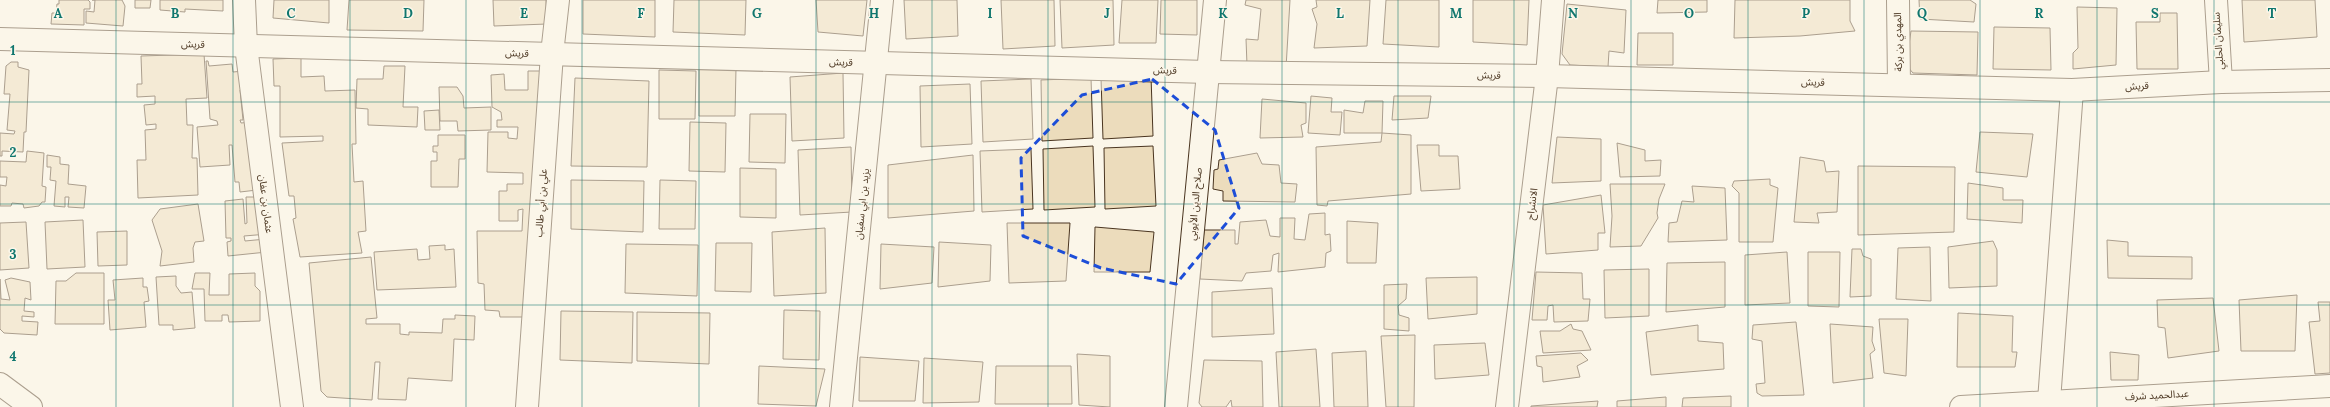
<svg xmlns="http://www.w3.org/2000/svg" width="2330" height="407" font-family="Lora,'Noto Sans Arabic',serif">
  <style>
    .building { fill: #ecdcbc; stroke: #4a3520 }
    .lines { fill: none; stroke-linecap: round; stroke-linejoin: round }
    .minor-casing { stroke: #4a3520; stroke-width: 24 }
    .major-casing { stroke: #4a3520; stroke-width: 24 }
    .minor { stroke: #fbf6e9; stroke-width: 22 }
    .major { stroke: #fbf6e9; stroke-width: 22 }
    .marked { fill: none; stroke: #1d4ed8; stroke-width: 3; stroke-dasharray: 8 5; stroke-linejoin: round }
    .grid { fill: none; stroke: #0f766e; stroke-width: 1; stroke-opacity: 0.55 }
    .labels { text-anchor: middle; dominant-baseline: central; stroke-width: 3; stroke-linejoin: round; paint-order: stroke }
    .street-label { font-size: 10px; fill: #4a3520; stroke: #fbf6e9 }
    .grid-label { font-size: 13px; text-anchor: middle; font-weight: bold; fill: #0f766e; stroke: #fbf6e9; stroke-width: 3; stroke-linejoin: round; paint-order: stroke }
  </style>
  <rect width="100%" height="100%" fill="#fbf6e9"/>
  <g class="building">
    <path d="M59 0H88L90 2V9H84V25L51 24 52 13H56L57 4H59Z"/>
    <path d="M92 0H122L125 6 123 26 86 23V11L94 12 95 0Z"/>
    <path d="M135 0H151L150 8H135Z"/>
    <path d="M160 0H223V11L185 9V12L160 10Z"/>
    <path d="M274 0H329V23L273 18Z"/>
    <path d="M349 0H424L423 31 347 30Z"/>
    <path d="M493 0H546L547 24 494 26Z"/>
    <path d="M583 0H655V37L583 34Z"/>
    <path d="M674 0H746L745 35 673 32Z"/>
    <path d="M816 0H867L863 36 818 32Z"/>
    <path d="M904 0H957L958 36 906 39Z"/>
    <path d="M1001 0H1054L1055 46 1003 49Z"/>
    <path d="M1060 0H1113L1114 45 1062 48Z"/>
    <path d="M1122 0H1158L1156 43H1119Z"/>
    <path d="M1161 0H1197V35L1160 34Z"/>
    <path d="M1246 0H1290L1286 68 1247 65 1246 39 1258 40 1261 9 1245 5Z"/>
    <path d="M1316 0H1370L1367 46 1314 48 1317 24 1312 9 1317 7Z"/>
    <path d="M1386 0H1439V47L1383 44Z"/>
    <path d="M1473 0H1529L1527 45 1473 42Z"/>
    <path d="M1658 0H1707V12L1657 13Z"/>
    <path d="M1735 0H1850V21L1855 31 1800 36 1734 38Z"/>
    <path d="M1919 0H1970L1976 4 1974 22 1920 19Z"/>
    <path d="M2242 0H2315L2317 37 2244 42Z"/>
    <path d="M1567 4 1626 10 1624 53 1609 51 1608 67 1570 65 1562 54Z"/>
    <path d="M2077 7 2117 8 2116 65 2073 69V53L2078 48Z"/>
    <path d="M2160 13H2177L2178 69H2137L2136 22H2160Z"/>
    <path d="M1994 27 2050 28 2051 70 1993 69Z"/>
    <path d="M1911 31 1978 32 1977 75 1913 73 1906 65Z"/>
    <path d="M1638 33H1673V65H1637Z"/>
    <path d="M204 54 207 98 186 99 187 125H193L192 158H197L198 195 138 198 137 160H146L145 130 156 129V124L146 125 144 105 155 104V96L137 97V84H142L141 56Z"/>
    <path d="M301 58V77L324 76 325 91 355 90 356 144H352L354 182 363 181 366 231 358 232 362 253 300 257 293 219 296 218 294 196H289L282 143 323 141V136L280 137V86H274L273 59Z"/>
    <path d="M206 61H208L209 66 232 64 233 72 244 71 246 89 240 90 243 120H240L241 123 252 122 257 190 240 192 239 182H235L232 145H229L230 165 200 167 197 127 218 125 217 121 210 119Z"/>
    <path d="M11 62H18V67L29 70 26 132H24L23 152 2 151V156H0V133L14 134 15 131 7 130 10 94H4L6 66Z"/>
    <path d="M384 66H405L403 107H418L417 127 368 125V109L356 108 357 79H383Z"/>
    <path d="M699 67 736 68 735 116H699Z"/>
    <path d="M659 70 696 71 695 119H659Z"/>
    <path d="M528 71H542L526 317H500L499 311 485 310 484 284 478 283 477 231H522L523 209 518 210V221H499V191H507V184H523V173L487 172 488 132H508V138L517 139 518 127H497V120H502L501 112 492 107 491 75 504 74 505 90H528Z"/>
    <path d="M843 73 844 138 792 141 790 77Z"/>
    <path d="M1151 76 1153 136 1103 139 1101 78Z"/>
    <path d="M575 78 649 81 647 167 571 166Z"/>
    <path d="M1091 78 1093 138 1042 141 1041 80Z"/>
    <path d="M1031 79 1033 139 983 142 981 81Z"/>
    <path d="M970 84 972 144 921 147 920 86Z"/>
    <path d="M439 87H457L463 96 464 108 491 107V130L458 131 457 121H440Z"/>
    <path d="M1311 96 1332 98 1331 112H1342L1340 135 1308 133Z"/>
    <path d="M1394 96H1431L1428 118 1392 120Z"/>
    <path d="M1262 99 1306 103V123L1301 125 1303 137 1260 138Z"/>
    <path d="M1365 101H1383L1382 133H1344V110L1363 113Z"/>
    <path d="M439 110 440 130H425L424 111Z"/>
    <path d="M750 114H786L785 163 749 162Z"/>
    <path d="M690 122 726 123 725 172 689 171Z"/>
    <path d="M1980 132 2033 134 2027 177 1976 172Z"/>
    <path d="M1382 133 1411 135V194L1328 201 1327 206 1317 205 1316 147 1381 142Z"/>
    <path d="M438 135H465V159H459L458 187H431V161H437V152H433V146H438Z"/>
    <path d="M1557 137 1601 139V181L1552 183Z"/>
    <path d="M1617 143 1645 150V161L1661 160 1660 176 1620 177Z"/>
    <path d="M1417 145H1439V156H1458L1460 189 1421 191Z"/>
    <path d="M1093 146 1095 207 1044 210 1043 149Z"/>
    <path d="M1153 146 1156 206 1105 209 1104 148Z"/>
    <path d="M851 147 852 212 800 215 798 150Z"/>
    <path d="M1031 149 1033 209 982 212 980 151Z"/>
    <path d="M27 151 44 153 42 186 46 187 45 202H42L39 206 24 208 23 204 12 203 11 206H0V185L6 186 7 177H0V161L26 162Z"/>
    <path d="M1257 153 1262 164 1279 165 1281 183 1297 184 1295 202 1223 201V191L1213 189 1214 170 1218 169 1219 160Z"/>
    <path d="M47 155 60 157V164L69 165 68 184 86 186 84 208 68 207 69 197H65V207L54 206 56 181 50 180 51 167H47Z"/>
    <path d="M973 155 974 211 888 218V165Z"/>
    <path d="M1800 157 1824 161 1826 172 1839 171 1837 212 1817 213 1819 223 1794 222Z"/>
    <path d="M1858 166 1955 167 1954 232 1858 235Z"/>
    <path d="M740 168 776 169V218L740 217Z"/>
    <path d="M1770 179V185L1778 188 1773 242H1739V193L1732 186 1734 181Z"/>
    <path d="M571 180 644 181 643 232 571 229Z"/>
    <path d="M660 180 696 181 695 229H659Z"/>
    <path d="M1968 183 2003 188V200H2023L2022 223 1967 219Z"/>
    <path d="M1610 184H1665L1659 199 1657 213 1658 218 1641 246 1610 247 1612 216Z"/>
    <path d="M1692 186 1725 188 1727 240 1668 242 1669 223 1677 222 1682 201 1694 202Z"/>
    <path d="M1601 195 1605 233H1598V250L1546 254 1543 205Z"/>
    <path d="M246 197H260L268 234 244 236 245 241 266 239 267 252 228 256 227 242 231 241V238H226L225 201 243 199 245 224 247 223Z"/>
    <path d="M198 204 204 241 195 242 193 248 194 262 160 266 162 251 152 220 160 209Z"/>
    <path d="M1325 213V235L1330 234 1331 251 1326 253 1325 267 1278 272 1279 253 1273 255 1271 271 1246 273 1242 281 1200 279 1204 230H1235V244H1238L1240 222 1266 220 1270 236 1280 237V218H1295L1294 239 1305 240 1309 214Z"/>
    <path d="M83 220 85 267 47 269 45 222Z"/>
    <path d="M1347 221 1378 223 1376 263H1347Z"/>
    <path d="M26 222 29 268 0 270V223Z"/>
    <path d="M1007 223H1070L1066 281 1009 283Z"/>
    <path d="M1095 227 1154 232 1150 272H1094Z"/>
    <path d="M825 228 826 293 774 296 772 232Z"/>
    <path d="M127 231V265L98 266 97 232Z"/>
    <path d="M2107 240 2128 242V256L2192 257V279L2108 278Z"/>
    <path d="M1993 241 1997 250V286L1949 288 1948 247Z"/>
    <path d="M939 242 991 245 990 281 938 287Z"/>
    <path d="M716 243H752L751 292 715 291Z"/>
    <path d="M626 244 698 245 697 296 625 293Z"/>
    <path d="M881 244 934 247 932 283 880 289Z"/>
    <path d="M445 245V250L454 249 456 287 377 290 374 252 417 249 418 260 430 259 429 246Z"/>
    <path d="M1930 247 1931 301 1896 299 1898 248Z"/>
    <path d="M1852 249H1861L1863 256 1871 259V296L1850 297Z"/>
    <path d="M1787 252 1790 303 1745 305V255Z"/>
    <path d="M1808 252H1840L1839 307 1808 306Z"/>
    <path d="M371 257 377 318 366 319V324H400V334L409 335V332L442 333 443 319H455V315L475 316 474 340 454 339 452 381 408 378 406 400 378 399 380 362H375L372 400 327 397 321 391 309 263Z"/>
    <path d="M1725 262V307L1666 312 1667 263Z"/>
    <path d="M1649 269V316L1605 318 1604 270Z"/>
    <path d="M1536 272 1582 273 1583 299H1590L1588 321 1554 322 1553 305 1548 306 1547 320H1532Z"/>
    <path d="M76 273H104V324H55L56 281H66Z"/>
    <path d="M195 273H210L209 295H229V274L255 273V286L260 291V321L229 322 228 315H222V321H205L204 289H192Z"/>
    <path d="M176 276V286L181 293 192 292 195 328 173 330V325H159L156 277Z"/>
    <path d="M1477 277V314L1428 319 1426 278Z"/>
    <path d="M11 278 30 282 31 300 25 298 24 311 34 312V317L22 316V321L38 322 37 335 4 333 0 329V279L1 299 10 300 5 280Z"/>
    <path d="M143 278V287H147L149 301 144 302 146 327 110 330 108 300H115L113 280Z"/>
    <path d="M1407 284 1406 299 1398 306 1399 315 1409 318V331L1384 329V285Z"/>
    <path d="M1272 288 1274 334 1212 337V292Z"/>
    <path d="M2297 295 2295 351H2241L2239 300Z"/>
    <path d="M2213 298 2219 351 2168 358 2165 328 2158 327 2157 300Z"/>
    <path d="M2318 302H2330V373L2315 374 2309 322 2320 321Z"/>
    <path d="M784 310 820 311 819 360 783 359Z"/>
    <path d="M561 311 633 312 632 363 560 360Z"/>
    <path d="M637 312 710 313 709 364 637 361Z"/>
    <path d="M1958 313 2013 316 2012 352H2017L2015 367H1957Z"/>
    <path d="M1879 319H1908L1906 376 1884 373Z"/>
    <path d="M1796 322 1804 395 1762 396 1757 393 1756 384 1765 383 1762 341 1752 339 1753 325Z"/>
    <path d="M1571 324 1573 329 1582 331 1591 350 1543 353 1540 331H1560Z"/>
    <path d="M1830 324 1873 327 1872 341 1875 350 1870 354 1873 378 1833 383Z"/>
    <path d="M1698 325V341L1723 343 1724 369 1651 375 1646 332Z"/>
    <path d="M1415 335 1414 407H1386L1381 336Z"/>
    <path d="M1485 343 1489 375 1435 379 1434 345Z"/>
    <path d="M1316 349 1320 407H1279L1276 352Z"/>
    <path d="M1366 351 1368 407H1334L1332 353Z"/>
    <path d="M2110 352 2139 355 2138 380H2111Z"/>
    <path d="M1581 353 1588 360 1577 366 1580 377 1543 382 1542 367 1537 366 1536 356Z"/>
    <path d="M1077 354 1110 356V407L1079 405Z"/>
    <path d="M860 357 919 361 915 401H859Z"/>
    <path d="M924 358 983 362 979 402 923 403Z"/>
    <path d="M1204 360 1262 361 1263 407H1232L1231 400 1226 407H1202L1199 403Z"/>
    <path d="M759 366 825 369 816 406 758 404Z"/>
    <path d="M996 366H1071L1072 404H995Z"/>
    <path d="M1731 396V407H1682L1683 398Z"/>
    <path d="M1666 397V407H1617V401Z"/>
    <path d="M1598 401 1597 407H1531V406Z"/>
  </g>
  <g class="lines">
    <g class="minor-casing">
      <g id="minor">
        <path d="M244 0 246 46 292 407"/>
        <path d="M1898 0 1899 84"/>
        <path d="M2216 0 2221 82"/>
        <path d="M0 39 1208 72 1547 76 2072 90 2221 82 2330 80"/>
        <path d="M0 384 31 407"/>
        <path d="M2049 401 2072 90"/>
        <path d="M527 407 552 54 558 0"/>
        <path d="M841 407 882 0"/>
        <path d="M1176 407 1215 0"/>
        <path d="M1507 407 1547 76 1553 0"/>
      </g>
    </g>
    <g class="major-casing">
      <path id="major" d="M1961 407 2330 386"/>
    </g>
    <use href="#minor" class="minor"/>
    <use href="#major" class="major"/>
  </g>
  <path d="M0 0H2330V407H0ZM1152 79 1215 130 1239 208 1176 284 1101 268 1023 236 1021 158 1082 95Z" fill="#fbf6e9" fill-opacity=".55" fill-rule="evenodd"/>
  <path class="marked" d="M1152 79 1215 130 1239 208 1176 284 1101 268 1023 236 1021 158 1082 95Z"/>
  <path class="grid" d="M116 0V407M233 0V407M350 0V407M466 0V407M582 0V407M699 0V407M816 0V407M932 0V407M1048 0V407M1165 0V407M1282 0V407M1398 0V407M1514 0V407M1631 0V407M1748 0V407M1864 0V407M1980 0V407M2097 0V407M2214 0V407M0 102H2330M0 204H2330M0 305H2330"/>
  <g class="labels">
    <g class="street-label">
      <text transform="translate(2218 41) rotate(-94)">سليمان الحلبي</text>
      <text transform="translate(1898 42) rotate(-91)">المهدي بن بركة</text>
      <text transform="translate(193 44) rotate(2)">قريش</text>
      <text transform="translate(517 53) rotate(2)">قريش</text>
      <text transform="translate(841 62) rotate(2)">قريش</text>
      <text transform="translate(1165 70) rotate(2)">قريش</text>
      <text transform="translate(1489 75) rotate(1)">قريش</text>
      <text transform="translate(1813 82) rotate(1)">قريش</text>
      <text transform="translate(2137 86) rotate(-3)">قريش</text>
      <text transform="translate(541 203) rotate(-86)">علي بن أبي طالب</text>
      <text transform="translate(266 204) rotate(83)">عثمان بن عفان</text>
      <text transform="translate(862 204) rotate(-84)">يزيد بن ابي سفيان</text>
      <text transform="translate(1195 204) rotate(-85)">صلاح الدين الأيوبي</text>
      <text transform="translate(1532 204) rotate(-83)">الانشراح</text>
      <text transform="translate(2157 395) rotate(-3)">عبدالحميد شرف</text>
    </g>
  </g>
  <g class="grid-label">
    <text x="58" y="18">A</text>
    <text x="175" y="18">B</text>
    <text x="291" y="18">C</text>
    <text x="408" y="18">D</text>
    <text x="524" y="18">E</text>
    <text x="641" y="18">F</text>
    <text x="757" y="18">G</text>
    <text x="874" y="18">H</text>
    <text x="990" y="18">I</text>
    <text x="1107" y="18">J</text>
    <text x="1223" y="18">K</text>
    <text x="1340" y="18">L</text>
    <text x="1456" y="18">M</text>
    <text x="1573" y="18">N</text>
    <text x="1689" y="18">O</text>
    <text x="1806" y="18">P</text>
    <text x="1922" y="18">Q</text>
    <text x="2039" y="18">R</text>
    <text x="2155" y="18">S</text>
    <text x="2272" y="18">T</text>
    <text x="13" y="55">1</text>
    <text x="13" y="157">2</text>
    <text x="13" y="259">3</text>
    <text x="13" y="361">4</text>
  </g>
</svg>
